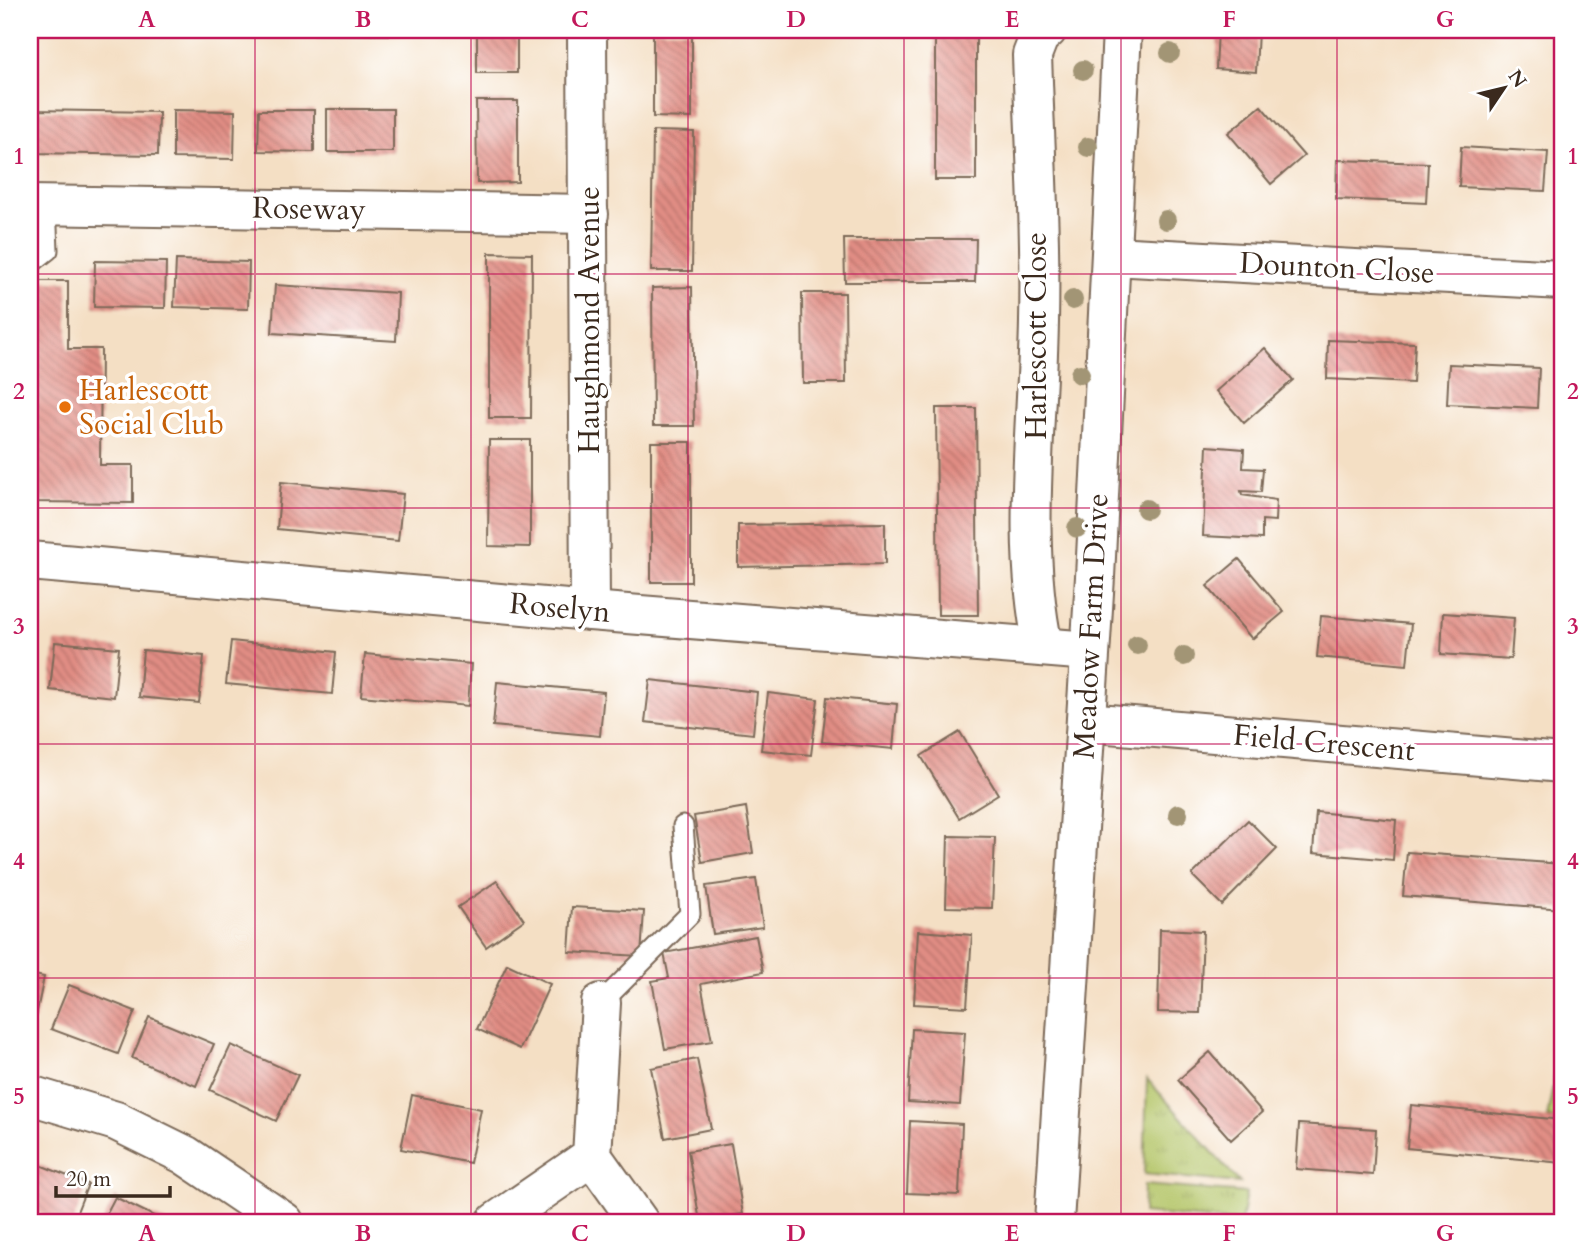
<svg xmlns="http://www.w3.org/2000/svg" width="1592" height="1252" font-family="Cardo,serif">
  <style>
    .grass { fill: url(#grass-tufts); stroke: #787843; stroke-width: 2 }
    .garden { fill: url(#garden-dots); stroke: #787843; stroke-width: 2 }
    .building { fill: url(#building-back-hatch) }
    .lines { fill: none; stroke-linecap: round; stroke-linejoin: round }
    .service-casing { stroke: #7c6958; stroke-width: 23 }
    .minor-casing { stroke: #7c6958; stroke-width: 42 }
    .service { stroke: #fff; stroke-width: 19 }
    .minor { stroke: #fff; stroke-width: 38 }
    .tree { fill: #a29575 }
    .grid { fill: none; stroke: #c2185b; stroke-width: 2; stroke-opacity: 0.55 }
    .food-dot { fill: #e8710a; stroke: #fff; stroke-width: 2.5 }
    .labels { text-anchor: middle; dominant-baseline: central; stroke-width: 7; stroke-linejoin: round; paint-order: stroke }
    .street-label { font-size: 30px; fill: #3b2a1e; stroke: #fff }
    .food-label { font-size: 30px; fill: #c56008; stroke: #fff; text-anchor: start }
    .neatline { fill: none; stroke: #c2185b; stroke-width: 2.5 }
    .grid-label { font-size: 23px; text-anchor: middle; font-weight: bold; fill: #c2185b }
  </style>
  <defs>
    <pattern id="grass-tufts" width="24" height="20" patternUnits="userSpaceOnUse" patternTransform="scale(1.75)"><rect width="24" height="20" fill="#b4c568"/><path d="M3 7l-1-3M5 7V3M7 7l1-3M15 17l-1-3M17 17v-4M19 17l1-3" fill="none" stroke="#9ca95a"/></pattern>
    <pattern id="garden-dots" width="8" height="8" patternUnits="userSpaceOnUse" patternTransform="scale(1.75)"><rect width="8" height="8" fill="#b4c568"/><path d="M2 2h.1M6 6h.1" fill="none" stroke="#9ca95a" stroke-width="1.8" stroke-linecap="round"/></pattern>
    <pattern id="building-back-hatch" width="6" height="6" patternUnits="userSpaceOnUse" patternTransform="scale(1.75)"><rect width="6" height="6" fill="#e18d84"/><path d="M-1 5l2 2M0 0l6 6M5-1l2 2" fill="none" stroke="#b8736b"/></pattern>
  </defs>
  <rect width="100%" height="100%" fill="#fff"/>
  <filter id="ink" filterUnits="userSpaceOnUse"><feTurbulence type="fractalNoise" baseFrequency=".0143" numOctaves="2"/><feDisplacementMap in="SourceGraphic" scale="14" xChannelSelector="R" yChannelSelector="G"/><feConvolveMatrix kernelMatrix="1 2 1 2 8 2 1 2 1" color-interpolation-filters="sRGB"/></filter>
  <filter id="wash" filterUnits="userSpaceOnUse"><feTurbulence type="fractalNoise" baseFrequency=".00686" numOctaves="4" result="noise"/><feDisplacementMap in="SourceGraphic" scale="28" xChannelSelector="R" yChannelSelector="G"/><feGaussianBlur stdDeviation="1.57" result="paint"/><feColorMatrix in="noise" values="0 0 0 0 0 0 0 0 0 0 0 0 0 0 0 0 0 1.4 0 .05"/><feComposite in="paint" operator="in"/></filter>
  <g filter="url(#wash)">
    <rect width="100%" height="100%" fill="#f4dfc4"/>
    <g class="grass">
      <path d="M1147 1079 1240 1183 1144 1174Z"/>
      <path d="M1144 1185 1246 1193 1241 1222 1143 1213Z"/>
    </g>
    <path class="garden" d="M1562 1037V1120L1547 1118Z"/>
    <g id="blocks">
      <g class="building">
        <path d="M292 30H409V35L292 34Z"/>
        <rect x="477" y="30" width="40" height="43"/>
        <path d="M653 30H692V118L653 117Z"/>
        <rect x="935" y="30" width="41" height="150"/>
        <path d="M1218 30H1258L1256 72 1216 69Z"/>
        <path d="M476 101H518V182L477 183Z"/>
        <path d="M1261 106 1304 156 1271 184 1228 133Z"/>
        <rect x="327" y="109" width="66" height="43"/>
        <path d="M30 110 159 112 158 155 30 153Z"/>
        <path d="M173 110 235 111 234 159 173 158Z"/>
        <path d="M259 110H314V152L258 151Z"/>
        <path d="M653 131 694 132 692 271H651Z"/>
        <path d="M1461 147 1548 152 1545 191 1459 187Z"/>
        <path d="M1337 160 1428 163 1426 203 1336 199Z"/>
        <path d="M844 239H976L975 282H845Z"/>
        <path d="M489 253 532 254 531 418H489Z"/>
        <path d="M176 260 249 262 248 309 174 307Z"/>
        <path d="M95 261 166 262 165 308 94 307Z"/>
        <path d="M30 281H68V349H101L100 465H133V503L30 502Z"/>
        <path d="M275 285 398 293 396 341 272 333Z"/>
        <path d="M692 287 694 426H653L652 288Z"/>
        <path d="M802 293H845L846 383H803Z"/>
        <path d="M1328 340 1415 343 1413 383 1327 379Z"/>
        <path d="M1265 348 1293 380 1244 423 1216 391Z"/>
        <path d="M1449 364 1539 368 1537 408 1447 404Z"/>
        <path d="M936 408H976L978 615H938Z"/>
        <path d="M489 440H530V547L488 546Z"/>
        <rect x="651" y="442" width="40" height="140"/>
        <path d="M1207 446 1244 449 1243 468 1263 469 1261 492 1241 491 1242 495 1276 500 1275 521 1262 520V539L1203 536Z"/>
        <path d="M281 482 403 494 398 541 277 529Z"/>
        <path d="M885 523V564L738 567V525Z"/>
        <path d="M1239 559 1284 612 1252 639 1207 586Z"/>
        <path d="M1443 613 1514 618 1511 659 1441 654Z"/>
        <path d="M1321 616 1411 624 1407 665 1317 657Z"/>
        <path d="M231 641 336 652 332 694 226 684Z"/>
        <path d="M55 642 119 648 114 697 50 690Z"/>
        <path d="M143 650 204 656 199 703 139 697Z"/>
        <path d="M365 654 471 664 468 706 361 696Z"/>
        <path d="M650 680 757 692 753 734 645 722Z"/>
        <path d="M497 682 604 692 600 736 493 726Z"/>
        <path d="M768 693 818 699 811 755 761 750Z"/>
        <path d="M827 697 897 704 893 749 822 742Z"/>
        <path d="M960 732 998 794 959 818 921 756Z"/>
        <path d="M746 807 753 853 702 862 694 816Z"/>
        <path d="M1316 812 1396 820 1393 860 1313 853Z"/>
        <path d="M1248 820 1277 849 1222 905 1192 875Z"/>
        <path d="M948 836 995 837 992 908 946 907Z"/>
        <path d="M1407 852 1562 864V909L1403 896Z"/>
        <path d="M756 879 763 927 713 934 706 886Z"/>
        <path d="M497 881 524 920 486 947 458 907Z"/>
        <path d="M572 907 644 911 641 956 569 952Z"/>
        <path d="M1160 929 1203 931 1200 1013 1158 1012Z"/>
        <path d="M918 931 972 935 967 1007 914 1004Z"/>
        <path d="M756 936 763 972 701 984 712 1041 665 1049 652 981 669 978 664 953Z"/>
        <path d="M507 964 550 984 520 1049 477 1029Z"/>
        <path d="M30 974 44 977 35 1021 30 1020Z"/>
        <path d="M69 985 135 1011 118 1054 51 1029Z"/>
        <path d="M149 1017 214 1044 196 1086 132 1058Z"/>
        <path d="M912 1029 965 1032 960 1105 908 1102Z"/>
        <path d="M231 1045 298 1075 276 1121 210 1090Z"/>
        <path d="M1210 1052 1262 1112 1231 1140 1178 1080Z"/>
        <path d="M697 1059 711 1129 665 1138 651 1068Z"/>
        <path d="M412 1095 481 1109 470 1163 401 1149Z"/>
        <path d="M1411 1105 1562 1120V1163L1407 1148Z"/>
        <path d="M910 1121 962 1124 959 1195 907 1193Z"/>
        <path d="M1299 1124 1376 1129 1373 1175 1296 1169Z"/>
        <path d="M731 1144 743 1214 700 1222 688 1151Z"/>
        <path d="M30 1161 88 1184 73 1222H62L30 1210Z"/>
        <path d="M115 1197 166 1222H102Z"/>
        <path d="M921 1218 966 1220V1222H921Z"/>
      </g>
    </g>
  </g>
  <g filter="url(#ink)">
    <use href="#blocks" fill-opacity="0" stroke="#7c6958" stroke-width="2"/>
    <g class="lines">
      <g class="service-casing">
        <g id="service">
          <path d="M30 264 48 250 46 205"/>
          <path d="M601 1003 690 914 683 826"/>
        </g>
      </g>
      <g class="minor-casing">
        <g id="minor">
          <path d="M587 30 590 611"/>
          <path d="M30 205 589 214"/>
          <path d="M1112 256 1562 280"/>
          <path d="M30 561 590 611 1090 651"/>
          <path d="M1043 646C1021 541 1037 429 1039 322 1041 233 1035 144 1032 55L1039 37 1047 30"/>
          <path d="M1086 722 1562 763"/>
          <path d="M30 1095 116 1121 185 1155 284 1222"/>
          <path d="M592 1156 639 1222"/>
          <path d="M496 1222 592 1156 601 1003"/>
          <path d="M1054 1222 1095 577 1122 30"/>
        </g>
      </g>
      <use href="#service" class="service"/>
      <use href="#minor" class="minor"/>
    </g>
    <g class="tree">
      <circle cx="1170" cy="53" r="10"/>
      <circle cx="1083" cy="70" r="10"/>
      <circle cx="1088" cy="147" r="10"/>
      <circle cx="1166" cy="220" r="10"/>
      <circle cx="1073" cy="300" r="10"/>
      <circle cx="1080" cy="374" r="10"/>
      <circle cx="1146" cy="509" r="10"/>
      <circle cx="1077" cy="528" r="10"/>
      <circle cx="1137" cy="645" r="10"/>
      <circle cx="1184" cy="656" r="10"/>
      <circle cx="1178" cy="814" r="10"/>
    </g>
  </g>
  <path class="grid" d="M255 30V1222M471 30V1222M688 30V1222M904 30V1222M1121 30V1222M1337 30V1222M30 274H1562M30 508H1562M30 744H1562M30 978H1562"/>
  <circle class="food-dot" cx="65" cy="407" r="7"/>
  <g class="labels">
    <g class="street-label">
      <text transform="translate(309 209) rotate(1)">Roseway</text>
      <text transform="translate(1337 268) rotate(3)">Dounton Close</text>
      <text transform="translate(589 320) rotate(-90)">Haughmond Avenue</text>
      <text transform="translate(1036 336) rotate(-90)">Harlescott Close</text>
      <text transform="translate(560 608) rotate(5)">Roselyn</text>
      <text transform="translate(1091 626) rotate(-87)">Meadow Farm Drive</text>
      <text transform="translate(1324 743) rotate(5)">Field Crescent</text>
    </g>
    <g class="food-label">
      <text x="79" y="390">Harlescott<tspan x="79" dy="34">Social Club</tspan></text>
    </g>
  </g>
  <rect width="1592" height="1252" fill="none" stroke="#fff" stroke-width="77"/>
  <g transform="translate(1504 88) rotate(55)" stroke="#ffffff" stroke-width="5" paint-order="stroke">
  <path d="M0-5L12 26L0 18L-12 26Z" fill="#3b2a1e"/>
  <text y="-10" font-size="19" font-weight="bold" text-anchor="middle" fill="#3b2a1e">N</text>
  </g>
  <path d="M56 1186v10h114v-10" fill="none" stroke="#3b2a1e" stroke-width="3.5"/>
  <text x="66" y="1186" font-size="21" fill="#3b2a1e" stroke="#ffffff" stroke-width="5" paint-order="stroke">20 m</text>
  <rect x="38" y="38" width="1516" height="1176" class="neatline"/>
  <g class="grid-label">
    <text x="147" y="27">A</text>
    <text x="363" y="27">B</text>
    <text x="580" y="27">C</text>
    <text x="796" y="27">D</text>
    <text x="1012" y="27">E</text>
    <text x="1229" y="27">F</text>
    <text x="1445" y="27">G</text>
    <text x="19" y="164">1</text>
    <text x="1573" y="164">1</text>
    <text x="19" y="399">2</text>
    <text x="1573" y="399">2</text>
    <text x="19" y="634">3</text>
    <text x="1573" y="634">3</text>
    <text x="19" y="869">4</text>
    <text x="1573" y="869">4</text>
    <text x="19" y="1104">5</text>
    <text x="1573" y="1104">5</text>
    <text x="147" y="1241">A</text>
    <text x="363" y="1241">B</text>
    <text x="580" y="1241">C</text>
    <text x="796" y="1241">D</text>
    <text x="1012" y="1241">E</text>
    <text x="1229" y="1241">F</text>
    <text x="1445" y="1241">G</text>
  </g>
</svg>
